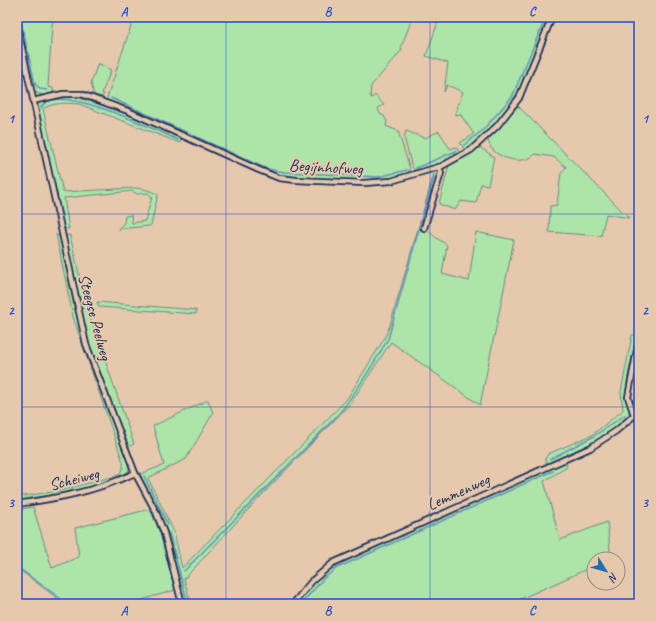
<svg xmlns="http://www.w3.org/2000/svg" width="656" height="621" font-family="Caveat,sans-serif">
  <style>
    .green { fill: #ade5a9; stroke: #648a84 }
    .lines { fill: none; stroke-linecap: round; stroke-linejoin: round }
    .stream { stroke: #678eba; stroke-width: 1.5 }
    .street-casing { stroke: #1b2f5e; stroke-width: 8 }
    .street { stroke: #e6c9ad; stroke-width: 4.5 }
    .grid { fill: none; stroke: #1d4ed8; stroke-width: 1; stroke-opacity: 0.55 }
    .labels { text-anchor: middle; dominant-baseline: central; stroke-width: 4; stroke-linejoin: round; paint-order: stroke }
    .street-label { font-size: 17px; fill: #1b2f5e; stroke: #e6c9ad }
    .neatline { fill: none; stroke: #1d4ed8; stroke-width: 1.5 }
    .grid-label { font-size: 13px; text-anchor: middle; font-weight: bold; fill: #1d4ed8 }
  </style>
  <rect width="100%" height="100%" fill="#e6c9ad"/>
  <filter id="ink" filterUnits="userSpaceOnUse"><feTurbulence type="fractalNoise" baseFrequency=".025" numOctaves="2"/><feDisplacementMap in="SourceGraphic" scale="8" xChannelSelector="R" yChannelSelector="G"/><feConvolveMatrix kernelMatrix="1 2 1 2 8 2 1 2 1" color-interpolation-filters="sRGB"/></filter>
  <g filter="url(#ink)">
    <g class="green">
      <path d="M18 17H54L52 25 48 87 53 88V93L43 95 36 93 32 86Z"/>
      <path d="M134 17H413L401 47 402 50 371 86 370 96 372 98 375 95 384 105 378 108 380 114 384 116 387 122 386 126 398 131 410 169 406 175 385 180 370 181 317 179 274 174 106 101Z"/>
      <path d="M433 17H551C534 56 520 100 489 131 482 138 473 144 465 150L460 143 474 134 460 114 455 115 463 92 447 85 444 92 448 63 426 56 439 19Z"/>
      <path d="M98 63 111 70 102 93 104 94 102 97 94 95 91 83Z"/>
      <path d="M66 96C106 102 144 122 181 138L180 143 79 104C68 103 53 102 43 109L63 192 136 188 144 189 158 194 151 225 149 226 118 229 124 223 125 216 131 215 132 223 145 221 152 197 148 193 137 194 132 191 64 198 69 229 62 228 36 108 37 103 47 98Z"/>
      <path d="M518 106 629 218 606 214 601 236 549 232 550 206 557 205 561 173 566 167 554 157 535 154C526 165 501 160 492 149 490 146 489 143 488 140Z"/>
      <path d="M406 131 425 138 439 131 450 149 456 147 460 153 439 164 415 170 412 167 404 137Z"/>
      <path d="M478 146 494 157 488 185 481 184 476 203 461 201 455 210 439 204 449 165Z"/>
      <path d="M435 170 440 174 424 226 435 237 447 245 442 274 469 281 476 232 514 240 480 405 391 342 350 404 257 500 184 579 191 604H185L163 524 140 474 164 465 153 426 208 400 213 413 186 459 148 478 174 532 182 568 347 399 384 339 390 325Z"/>
      <path d="M56 234 60 238 74 307 99 381 129 460C129 465 130 469 126 474 112 490 40 499 17 502V497L59 491 119 475 123 468V462L73 317Z"/>
      <path d="M70 235 85 301 90 302 93 312 89 314 134 444 128 447 83 327 64 236Z"/>
      <path d="M97 302 196 310V314L99 307Z"/>
      <path d="M632 335H637C633 355 625 379 626 399 627 405 631 411 628 418L603 437 547 465 545 459 548 454 592 435 623 410 621 392Z"/>
      <path d="M566 462 567 467 544 481 560 540 607 522 611 559H594V566L509 604H294L317 578 353 555Z"/>
      <path d="M33 507 52 568 79 557 75 528 150 509 160 533 175 590 128 604H65L17 568V510Z"/>
    </g>
    <g class="lines">
      <g class="stream">
        <path d="M20 17 35 84 40 89 47 90"/>
        <path d="M111 98 267 169 285 172 378 177 407 170"/>
        <path d="M41 108C53 79 158 131 178 140"/>
        <path d="M464 145 483 130 512 97 546 17"/>
        <path d="M416 168 456 151"/>
        <path d="M637 404 639 402"/>
        <path d="M622 430 639 416"/>
        <path d="M550 459 594 436 625 415"/>
        <path d="M144 476 168 525"/>
        <path d="M169 533 188 604"/>
        <path d="M17 567 68 604"/>
        <path d="M184 571 338 415C357 391 373 365 388 339L434 176"/>
        <path d="M301 604 323 579 337 568 553 471"/>
      </g>
      <g class="street-casing">
        <g id="street">
          <path d="M17 25 86 344 135 473 156 512 164 533 182 604"/>
          <path d="M33 101 63 94H81L128 111 259 170 279 178 296 180 364 183 391 181 442 166 471 150 497 126 519 98 552 17"/>
          <path d="M424 228 441 173 439 167"/>
          <path d="M634 415 628 397 639 340"/>
          <path d="M17 504C59 498 97 491 135 473"/>
          <path d="M293 604 312 581 333 563 590 448 616 431 639 411"/>
        </g>
      </g>
      <use href="#street" class="street"/>
    </g>
  </g>
  <path class="grid" d="M226 17V604M430 17V604M17 214H639M17 407H639"/>
  <g class="labels">
    <g class="street-label">
      <text transform="translate(326 167) rotate(3)">Begijnhofweg</text>
      <text transform="translate(95 317) rotate(75)">Steegse Peelweg</text>
      <text transform="translate(74 479) rotate(-14)">Scheiweg</text>
      <text transform="translate(458 492) rotate(-24)">Lemmenweg</text>
    </g>
  </g>
  <rect width="656" height="621" fill="none" stroke="#e6c9ad" stroke-width="44"/>
  <g transform="translate(606 571) rotate(127)"><circle r="19" fill="#e6c9ad" stroke="#958b8d"/>
  <path d="M0-3L7 15L0 10L-7 15Z" fill="#1f6fb2"/>
  <text y="-6" font-size="11" font-weight="bold" text-anchor="middle" fill="#1b2f5e">N</text>
  </g>
  <rect x="22" y="22" width="612" height="577" class="neatline"/>
  <g class="grid-label">
    <text x="124" y="16">A</text>
    <text x="328" y="16">B</text>
    <text x="532" y="16">C</text>
    <text x="11" y="123">1</text>
    <text x="645" y="123">1</text>
    <text x="11" y="315">2</text>
    <text x="645" y="315">2</text>
    <text x="11" y="507">3</text>
    <text x="645" y="507">3</text>
    <text x="124" y="615">A</text>
    <text x="328" y="615">B</text>
    <text x="532" y="615">C</text>
  </g>
</svg>
